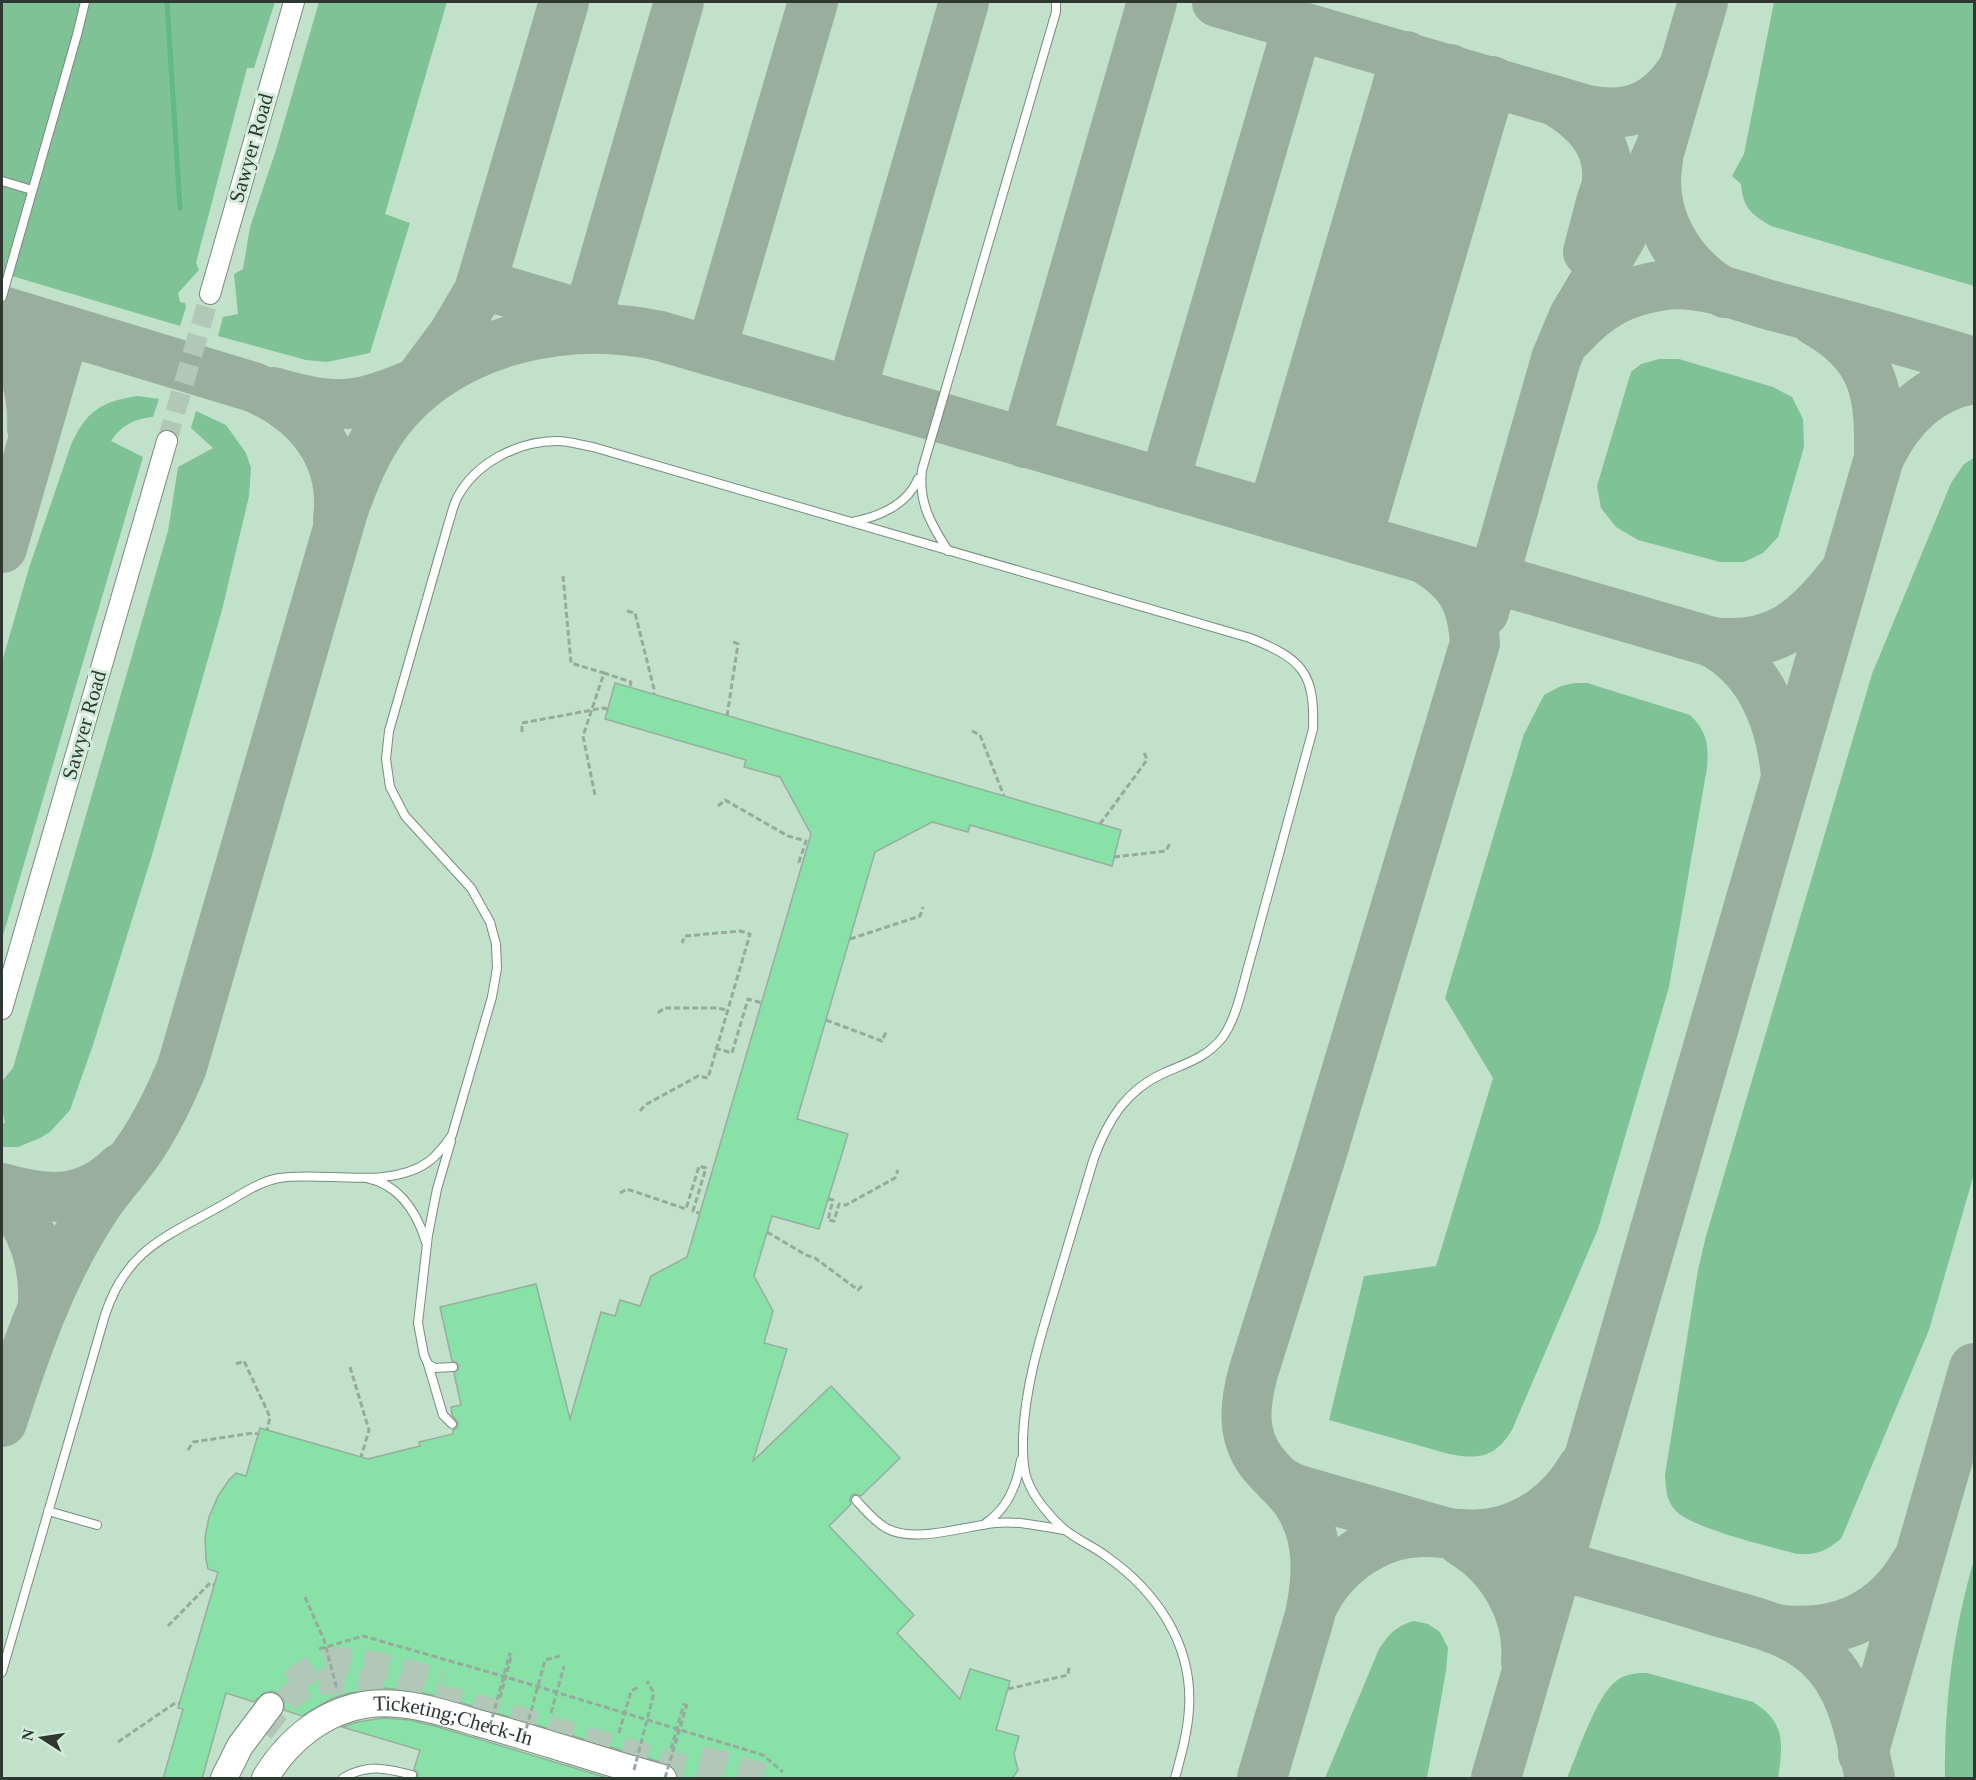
<svg xmlns="http://www.w3.org/2000/svg" width="1976" height="1780" font-family="'Times New Roman',serif">
  <style>
    .built { fill: #c1e1cb }
    .green { fill: #7fc296 }
    .lines { fill: none; stroke-linecap: round; stroke-linejoin: round }
    .stream { stroke: #60ba82; stroke-width: 5 }
    .taxiway { stroke: #9aaea0; stroke-width: 50 }
    .building { fill: #88e2a8; stroke: #97ae9d; stroke-width: 1.5 }
    .tertiary-tunnel { stroke: #b1c7b8; stroke-width: 20; stroke-dasharray: 20 10; stroke-linecap: butt }
    .primary-tunnel { stroke: #b1c7b8; stroke-width: 26; stroke-dasharray: 26 13; stroke-linecap: butt }
    .service-casing { stroke: #778d7d; stroke-width: 10 }
    .tertiary-casing { stroke: #778d7d; stroke-width: 22 }
    .primary-casing { stroke: #778d7d; stroke-width: 28 }
    .path { stroke: #97aa9d; stroke-width: 3; stroke-dasharray: 6 3; stroke-linecap: butt }
    .service { stroke: #fff; stroke-width: 8 }
    .tertiary { stroke: #fff; stroke-width: 20 }
    .primary { stroke: #fff; stroke-width: 26 }
    .path-bridge { stroke: #97aa9d; stroke-width: 3; stroke-dasharray: 6 3; stroke-linecap: butt }
    .labels { text-anchor: middle; dominant-baseline: central; stroke-width: 6; stroke-linejoin: round; paint-order: stroke }
    .street-label { font-size: 21px; fill: #2e3831; stroke: #d2ebda }
  </style>
  <rect width="100%" height="100%" fill="#d2ebda"/>
  <rect class="built" x="2" y="2" width="1972" height="1776"/>
  <g class="green">
    <path d="M2 2H275L254 68H247L196 263 199 270 178 293 180 302 185 303 186 307 180 326 2 273Z"/>
    <path d="M319 2H447L385 214 410 223 370 353 327 362 306 360 218 336 223 317 238 314 234 274 243 269 250 227 276 150Z"/>
    <path d="M1774 2H1974V286L1771 226C1751 214 1743 208 1741 184L1732 176 1744 154Z"/>
    <path d="M1659 359H1679L1773 387 1792 397 1803 419 1804 447 1778 537 1763 553 1744 562H1720L1638 540 1616 527 1601 508 1597 486 1631 372 1641 364Z"/>
    <path d="M138 396 159 399 153 417C136 418 121 425 111 441L143 457 2 939V662L29 568 71 445C86 411 102 401 138 396Z"/>
    <path d="M196 411 226 425 246 453 251 468 249 496 222 610 152 855 94 1042 70 1110 50 1132 40 1138 18 1147H2V1123H5L2 1110V1081L13 1068 168 531 178 467 213 448 191 428Z"/>
    <path d="M1974 458V1174L1929 1330 1841 1539C1825 1551 1818 1555 1797 1554 1772 1547 1690 1528 1675 1510 1666 1500 1666 1488 1665 1475L1698 1270 1706 1236 1872 674 1951 483 1964 464Z"/>
    <path d="M1575 683H1587L1690 715C1707 731 1709 746 1707 768L1669 987 1598 1229 1512 1430C1495 1457 1480 1460 1449 1454L1329 1420 1364 1276 1436 1266 1493 1078 1445 998 1524 734 1544 695 1561 686Z"/>
    <path d="M1974 1560V1778H1945C1944 1704 1953 1631 1974 1560Z"/>
    <path d="M1414 1621 1428 1624 1440 1632 1448 1648 1446 1671 1427 1778H1325L1379 1649C1389 1634 1397 1625 1414 1621Z"/>
    <path d="M1647 1673 1753 1702C1786 1722 1783 1744 1778 1778H1567C1578 1753 1595 1698 1616 1681 1625 1674 1635 1673 1647 1673Z"/>
  </g>
  <g class="lines">
    <path class="stream" d="M167 2 180 208"/>
    <g class="taxiway">
      <path d="M1217 2 1587 110C1630 119 1661 105 1684 67"/>
      <path d="M1556 101C1585 119 1610 142 1607 180 1607 187 1603 195 1601 202 1597 219 1592 236 1588 252"/>
      <path d="M1658 160C1648 215 1678 266 1725 293"/>
      <path d="M481 284 598 319"/>
      <path d="M2 311 253 387C309 411 346 456 338 520"/>
      <path d="M588 316 679 2"/>
      <path d="M1815 321C1876 355 1880 394 1879 458"/>
      <path d="M2 332C25 359 33 393 32 428"/>
      <path d="M1571 335C1599 304 1624 291 1665 285 1699 280 1744 298 1777 307 1843 324 1909 342 1974 362"/>
      <path d="M711 351 813 2"/>
      <path d="M421 378 453 335 479 291 564 2"/>
      <path d="M273 392C340 411 357 408 421 381"/>
      <path d="M851 392 964 2"/>
      <path d="M1025 443 1152 2"/>
      <path d="M1164 483 1298 25"/>
      <path d="M1272 514 1406 56"/>
      <path d="M1314 526 1450 69"/>
      <path d="M1357 539 1492 81"/>
      <path d="M2 548 65 330"/>
      <path d="M1484 612 1556 359 1574 316 1621 237 1660 149 1703 2"/>
      <path d="M1712 642C1774 649 1805 623 1841 577"/>
      <path d="M2 1188C48 1201 84 1204 121 1168"/>
      <path d="M2 1195C33 1222 45 1264 43 1305"/>
      <path d="M2 1422C26 1348 51 1275 94 1209 107 1189 124 1171 138 1151 156 1125 170 1096 182 1067L343 511C356 474 372 436 399 407 463 338 571 316 660 336L1712 642C1762 669 1781 723 1786 776"/>
      <path d="M1278 1480 1292 1488 1302 1491C1405 1521 1508 1551 1611 1580 1648 1590 1684 1601 1720 1612 1755 1622 1791 1630 1819 1655 1854 1687 1860 1735 1870 1778"/>
      <path d="M1461 1541C1502 1565 1530 1613 1526 1661"/>
      <path d="M1311 1609C1331 1566 1373 1533 1423 1532 1445 1532 1469 1537 1492 1533 1530 1527 1563 1501 1582 1468"/>
      <path d="M1775 1629C1835 1637 1884 1618 1915 1564"/>
      <path d="M1863 1754 1974 1368"/>
      <path d="M1262 1778 1310 1615C1318 1576 1320 1537 1298 1503 1288 1487 1272 1476 1261 1461 1241 1434 1245 1403 1253 1373L1321 1156 1475 643C1472 600 1461 581 1425 559"/>
      <path d="M1496 1778 1879 458C1898 418 1929 386 1974 379"/>
    </g>
  </g>
  <g class="building">
    <path d="M615 683 1121 830 1112 866 970 825 968 832 932 822 875 852 797 1119 848 1134 819 1229 772 1216 754 1276 773 1311 764 1343 787 1349 753 1461 831 1386 900 1458 861 1496 855 1494 851 1496 850 1501 851 1504 829 1526 914 1615 897 1633 960 1699 970 1669 1010 1681 996 1730 1019 1736 1014 1754 1018 1770 1012 1779H678L674 1768 667 1764 442 1697 413 1691 384 1688 349 1693 331 1699 302 1716 284 1710V1700L278 1694 272 1691 264 1693 254 1702 226 1693 202 1779H163L183 1709 178 1708 218 1572 208 1569 206 1560 205 1537 209 1517 218 1496 229 1480 236 1473 246 1476 260 1428 368 1459 420 1446 419 1442 453 1434V1430L457 1428 458 1423 452 1415 451 1407 461 1405 454 1373 458 1370 459 1366 456 1362 452 1361 440 1307 536 1284 570 1419 601 1312 615 1316 620 1300 640 1306 651 1276 687 1257 811 834 780 777 744 767 746 760 605 719Z"/>
    <path d="M384 1718 409 1720 435 1726 611 1779H417L418 1773 414 1769 420 1750 342 1727 357 1722Z"/>
  </g>
  <g class="lines">
    <path class="tertiary-tunnel" d="M167 441 210 294"/>
    <g class="primary-tunnel">
      <path d="M292 1683C301 1675 311 1668 323 1663 350 1653 413 1674 441 1682"/>
      <path d="M261 1731C273 1715 287 1696 305 1686 348 1664 522 1720 571 1735 621 1749 670 1764 720 1778"/>
      <path d="M701 1758 770 1778"/>
    </g>
    <g class="service-casing">
      <g id="service">
        <path d="M2 181 32 190"/>
        <path d="M2 297 77 35 85 2"/>
        <path d="M852 522C878 517 907 505 918 479"/>
        <path d="M948 551C931 524 918 502 922 470L1056 12V2"/>
        <path d="M451 1141 437 1189 428 1235 418 1323 424 1355 428 1364 435 1368 453 1367"/>
        <path d="M367 1178C400 1185 417 1213 426 1242"/>
        <path d="M428 1364 443 1415 452 1424"/>
        <path d="M856 1500C865 1510 874 1521 886 1528 915 1544 964 1526 996 1523 1019 1521 1041 1526 1064 1530"/>
        <path d="M48 1511 97 1525"/>
        <path d="M986 1523C1007 1509 1017 1485 1021 1460"/>
        <path d="M2 1672 105 1315C126 1251 163 1238 217 1208 236 1198 257 1182 279 1178 324 1171 389 1190 428 1162 438 1155 445 1145 452 1135L492 997 497 968 496 944 490 922 471 888 405 816 390 787 386 759 389 731 448 525C451 516 453 506 457 498 475 463 518 441 557 441 569 441 581 445 593 447L1250 638C1302 659 1315 672 1313 729 1293 803 1273 878 1252 953 1244 978 1238 1017 1222 1038 1206 1058 1186 1063 1164 1073 1126 1090 1108 1120 1094 1158 1082 1197 1071 1236 1059 1275 1043 1329 1025 1382 1023 1438 1023 1451 1022 1466 1027 1479 1033 1497 1050 1517 1064 1529 1077 1540 1093 1546 1106 1556 1156 1591 1193 1644 1189 1708 1188 1731 1181 1756 1175 1778"/>
        <path d="M343 1778C368 1764 385 1768 412 1775"/>
      </g>
    </g>
    <g class="tertiary-casing">
      <g id="tertiary">
        <path d="M210 294 294 2"/>
        <path d="M2 1009 167 441"/>
      </g>
    </g>
    <g class="primary-casing">
      <g id="primary">
        <path d="M224 1778 240 1746 270 1706"/>
        <path id="s1" d="M265 1778C288 1740 324 1710 370 1704 406 1700 444 1713 478 1723 540 1740 601 1761 663 1778"/>
      </g>
    </g>
    <g class="path">
      <path d="M563 576 571 663 604 673"/>
      <path d="M627 611 635 613 654 689V694"/>
      <path d="M727 716 738 644 731 641"/>
      <path d="M972 731 980 735 1004 796"/>
      <path d="M595 795 583 736 604 673 631 682 630 687"/>
      <path d="M718 806 725 800 788 836 806 841 799 862 802 863"/>
      <path d="M1100 824 1147 760 1144 752"/>
      <path d="M1114 857 1166 851 1170 843"/>
      <path d="M850 939 920 916 923 907"/>
      <path d="M658 1013 664 1008H718L726 1010"/>
      <path d="M826 1020 882 1041 886 1032"/>
      <path d="M715 1048 732 1053 748 999 762 1003"/>
      <path d="M640 1111 645 1105 698 1076 708 1078 750 934 740 931 685 936 682 943"/>
      <path d="M620 1193 627 1189 686 1209 699 1166 706 1168 693 1211 699 1213"/>
      <path d="M828 1199 833 1200 828 1220 834 1221 839 1204 846 1205 895 1178 898 1170"/>
      <path d="M767 1232 806 1255 815 1258 858 1290 863 1285"/>
      <path d="M236 1364 244 1361 270 1417 267 1430"/>
      <path d="M350 1367 369 1430 361 1457"/>
      <path d="M188 1450 193 1442 253 1433 258 1434"/>
      <path d="M305 1597 324 1640 337 1689"/>
      <path d="M168 1626 210 1583 214 1585"/>
      <path d="M319 1649 363 1636 506 1677 763 1755 783 1772"/>
      <path d="M1008 1689 1068 1675 1069 1667"/>
      <path d="M500 1698 512 1654"/>
      <path d="M551 1713 564 1666"/>
      <path d="M619 1733 631 1691 640 1686"/>
      <path d="M118 1742 175 1703 180 1704"/>
      <path d="M671 1749 684 1703"/>
    </g>
    <use href="#service" class="service"/>
    <use href="#tertiary" class="tertiary"/>
    <use href="#primary" class="primary"/>
    <g class="path-bridge">
      <path d="M522 732V723L603 708 608 709"/>
      <path d="M490 1726 510 1653"/>
      <path d="M524 1737 545 1660 560 1656"/>
      <path d="M634 1770 654 1693 647 1681"/>
      <path d="M665 1778 687 1704"/>
    </g>
  </g>
  <g class="labels">
    <g class="street-label">
      <text transform="translate(251 148) rotate(-74)">Sawyer Road</text>
      <text transform="translate(84 725) rotate(-74)">Sawyer Road</text>
      <text stroke="none"><textPath href="#s1" startOffset="218">Ticketing;Check-In</textPath></text>
    </g>
  </g>
  <rect width="1976" height="1780" fill="none" stroke="#2e3831" stroke-width="6"/>
  <g transform="translate(42 1738) rotate(282)" stroke="#d2ebda" stroke-width="4.5" paint-order="stroke">
  <path d="M0-4.5L10 22L0 15L-10 22Z" fill="#2e3831"/>
  <text y="-9" font-size="16" font-weight="bold" text-anchor="middle" fill="#2e3831">N</text>
  </g>
</svg>
